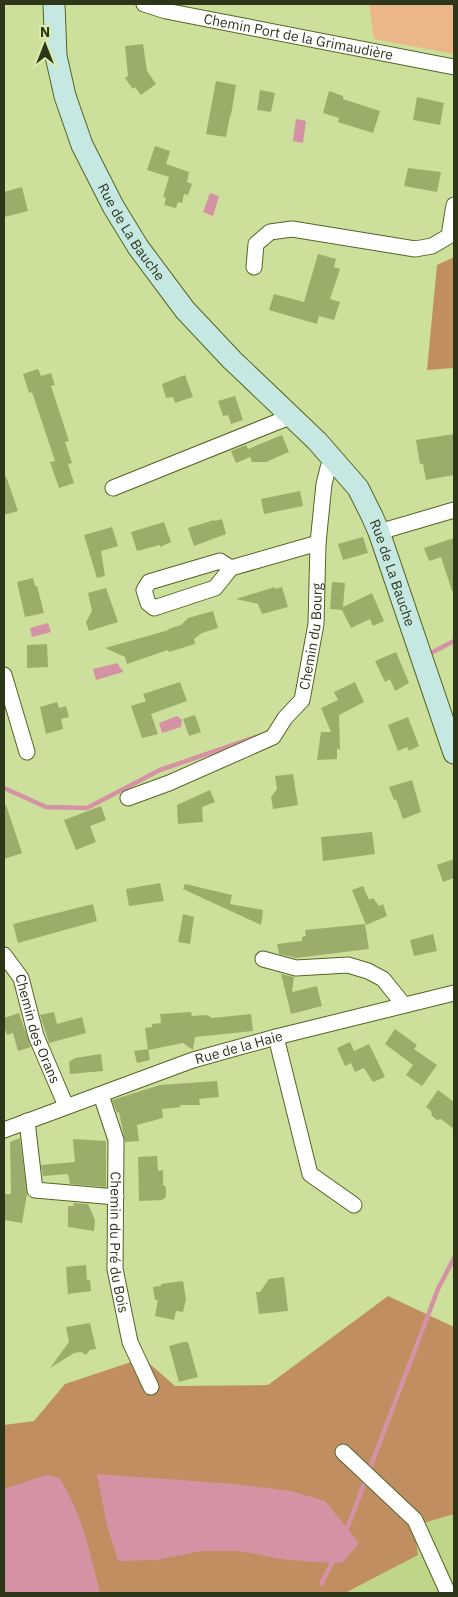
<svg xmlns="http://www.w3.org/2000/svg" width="458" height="1597" font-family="'IBM Plex Sans',sans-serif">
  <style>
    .built { fill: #bfd588 }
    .green { fill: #ebb78a }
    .forest { fill: #c18e62 }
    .water { fill: #d692a5 }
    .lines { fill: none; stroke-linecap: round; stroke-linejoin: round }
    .stream { stroke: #d692a5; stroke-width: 4.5 }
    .building { fill: #9bad6b }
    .street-casing { stroke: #556523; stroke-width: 17 }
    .secondary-casing { stroke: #556523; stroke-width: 23 }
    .street { stroke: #fff; stroke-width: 15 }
    .secondary { stroke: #c6e8e2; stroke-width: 21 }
    .labels { text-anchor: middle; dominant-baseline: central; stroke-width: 4; stroke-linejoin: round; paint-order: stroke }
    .street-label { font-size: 14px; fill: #2e361a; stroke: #d9eda8 }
  </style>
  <rect width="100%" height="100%" fill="#cce09b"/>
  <path class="built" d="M454 1514V1593H345L418 1555 414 1526Z"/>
  <path class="green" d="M369 4H454V54L374 39Z"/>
  <g class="forest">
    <path d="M454 257V368L427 370 437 265Z"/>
    <path d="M388 1296 454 1327V1514L414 1526 418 1555 345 1593H4V1425L34 1421 65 1384 143 1358 175 1386 268 1385Z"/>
  </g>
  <g class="water">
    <path d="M296 119 306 121 303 143 293 141Z"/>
    <path d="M210 193 219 196 213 216 203 212Z"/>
    <path d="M48 623 51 632 32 637 30 628Z"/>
    <path d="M118 663 120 668 122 669 123 672 96 680 93 669Z"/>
    <path d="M177 716 182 720 181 727 162 733 159 723Z"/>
    <path d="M97 1474 235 1484 291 1491 325 1501 359 1543 342 1563 316 1562 281 1559 240 1551H202L156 1560 118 1561 107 1525Z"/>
    <path d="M46 1475 59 1478C82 1512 90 1554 100 1593H4V1489Z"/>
  </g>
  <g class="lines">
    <g class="stream">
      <path d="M431 653 454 641"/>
      <path d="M4 788 46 807 87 808 160 770 256 737"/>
      <path d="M345 1534 438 1289 454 1258"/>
      <path d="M321 1584 334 1559"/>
    </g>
  </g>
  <g class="building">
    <path d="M143 44 147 71 156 84 141 95 135 87 133 89 125 78 128 76 125 46Z"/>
    <path d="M216 81 236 85 231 115 230 116 226 137 206 134Z"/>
    <path d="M260 90 275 93 271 112 257 110Z"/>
    <path d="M329 91 343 96V99L380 111 373 133 338 122 339 118 323 113Z"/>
    <path d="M417 97 444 103 440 125 413 120Z"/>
    <path d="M155 146 170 151 166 164 189 172 187 182 192 184 188 195 184 194 182 203 178 202 176 208 164 205 166 198 163 197 169 177 147 170Z"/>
    <path d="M408 168 441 172 437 192 404 186Z"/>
    <path d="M22 187 28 211 4 217V192Z"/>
    <path d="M318 254 336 259 334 267 340 269 330 299 340 302 334 320 319 316 317 324 269 310 274 294 304 302Z"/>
    <path d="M38 369 41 376 51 373 55 385 51 386 69 441 65 442 72 463 68 464 74 483 59 488 50 462 55 461 32 392 29 393 23 374Z"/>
    <path d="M185 375 193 397 175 403 173 397 166 398 162 384Z"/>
    <path d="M235 396 243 420 231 424 228 415 223 416 218 401Z"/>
    <path d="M454 434V475L426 480 423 464H420L416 440Z"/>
    <path d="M282 435 289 452 266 462H252L250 457 236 463 231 451 246 445 248 449Z"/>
    <path d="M6 476 18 511 4 515V477Z"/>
    <path d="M300 491 303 506 264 514 261 499Z"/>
    <path d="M222 519 226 534 194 546 188 528 214 520 215 521Z"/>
    <path d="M164 522 171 542 160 547V545L137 551 131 532Z"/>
    <path d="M112 527 118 546 101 551 105 576 97 578 84 535Z"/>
    <path d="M363 537 368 553 343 560 338 544Z"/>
    <path d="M454 538V590L452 591 441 557 429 561 424 548Z"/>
    <path d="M33 578 35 586H37L44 613 25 617 17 582Z"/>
    <path d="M332 582 345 583 343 607 372 593 384 621 373 626 370 619 351 628 342 610 330 609Z"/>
    <path d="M275 587V589L282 587 288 607 262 614 258 604 236 599Z"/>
    <path d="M106 588 118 622 89 631 86 622 92 611 88 593Z"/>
    <path d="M213 611 218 628 202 633 194 639 195 644 169 652 168 650 127 664 125 657 105 648 169 630 168 629 181 625 188 618Z"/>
    <path d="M47 644 48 667 27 668V645Z"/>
    <path d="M396 652 409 683 395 691 390 679 385 682 375 661Z"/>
    <path d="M180 682 187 701 151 714 158 734 142 738 131 706 146 701 143 694Z"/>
    <path d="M355 682 364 702 339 715 340 750 337 748V759L317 760 321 732H331L321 708 338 700 334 692Z"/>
    <path d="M57 702 59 708 66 706 69 717 61 719 63 729 46 734 40 707Z"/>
    <path d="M195 715 201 732 189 736 183 719Z"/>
    <path d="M408 717 419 746 409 751 407 747 398 751 388 725Z"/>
    <path d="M293 774 298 805 273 809 271 797 277 789 275 776Z"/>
    <path d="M412 780 421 812 403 819 396 799 394 800 389 787Z"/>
    <path d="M210 790 215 802 202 807 203 822 178 824 177 805Z"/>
    <path d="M6 805 22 853 4 859V806Z"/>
    <path d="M101 806 106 820 90 826 96 842 76 850 64 820Z"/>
    <path d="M372 832 375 854 323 861 321 837Z"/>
    <path d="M454 859V878L443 882 437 865Z"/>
    <path d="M160 883 164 901 129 906 126 889Z"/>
    <path d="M185 884 232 895 230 904 263 910 261 925 183 889Z"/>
    <path d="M363 886 369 900 373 898 379 906 383 904 387 916 366 925 352 890Z"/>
    <path d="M93 904 97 921 18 943 13 924Z"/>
    <path d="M183 914 194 917 190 944 178 942Z"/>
    <path d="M365 924 369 949 296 958 279 954 277 944 302 941V937L306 936 305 930Z"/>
    <path d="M433 934 437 951 414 956 410 940Z"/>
    <path d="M281 974 294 977 292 992 317 986 322 1006 291 1014Z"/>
    <path d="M54 1012 57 1024 82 1017 86 1033 49 1043 40 1015Z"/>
    <path d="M191 1012 192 1016 207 1015 212 1018 251 1014 253 1031 195 1037 193 1050 183 1043 148 1050 145 1028 152 1027V1024L161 1023 160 1014Z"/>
    <path d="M19 1013 31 1047 18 1051 13 1033 7 1035 4 1026V1018Z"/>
    <path d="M395 1029 417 1045 414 1049 437 1065 422 1086 406 1075 413 1065 385 1044Z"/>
    <path d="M350 1042 354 1051 369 1044 385 1077 373 1082 364 1068 355 1072 351 1063 345 1066 337 1048Z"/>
    <path d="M148 1049 150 1060 137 1063 134 1051Z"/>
    <path d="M101 1054 103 1071 70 1074 69 1062 75 1058Z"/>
    <path d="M217 1081 219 1097 199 1099 200 1105H180L181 1107 162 1109 163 1118 137 1125 139 1141 125 1142 119 1112 117 1113 112 1100 160 1085Z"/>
    <path d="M438 1090 454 1102V1129L441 1119 437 1120 432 1116 431 1111 426 1107Z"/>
    <path d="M20 1138 27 1194 22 1223 4 1220V1194H11L10 1142Z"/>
    <path d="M73 1139 106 1141V1187L70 1184 68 1174 43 1176 41 1165 75 1162Z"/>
    <path d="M157 1156 158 1171 163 1170V1185L166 1187V1197L162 1200 139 1201 138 1157Z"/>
    <path d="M73 1203 88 1204 95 1220 94 1231 68 1227V1206H74Z"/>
    <path d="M86 1265 87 1280H90L91 1291 68 1294 66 1267Z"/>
    <path d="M284 1277 288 1311 259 1314 256 1292H260L269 1279Z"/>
    <path d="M183 1281 186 1299 183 1312 176 1311 174 1320 155 1316 158 1300H155L153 1287 161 1286V1284Z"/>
    <path d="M90 1323 96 1349 90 1350 86 1355 81 1352 74 1353 50 1368 69 1342 66 1327Z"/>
    <path d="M183 1342H188L198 1377 179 1382 169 1346Z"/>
  </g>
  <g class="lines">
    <g class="street-casing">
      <g id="street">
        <path id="s1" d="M144 4 166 11 454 67"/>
        <path d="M254 267 256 244 270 232 292 229 415 249 432 246 449 236 454 205"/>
        <path d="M113 488 292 416"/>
        <path d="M379 532 454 510"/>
        <path d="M231 568 220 561 149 582 144 590 148 603 154 608 215 588 231 568 318 543"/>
        <path d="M4 675 27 752"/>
        <path id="s2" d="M128 798 169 783 273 737 285 718 302 700 316 624 318 543 324 484 328 468 334 460"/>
        <path id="s3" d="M4 955 21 978 36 1036 66 1106"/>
        <path d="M263 959 296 968 348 965 368 971 383 979 404 1005"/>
        <path d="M276 1037 310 1174 354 1205"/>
        <path id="s4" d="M101 1095 116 1140 115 1269 130 1342 151 1387"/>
        <path d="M27 1121 35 1190 116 1197"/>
        <path id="s5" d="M4 1130 193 1060 276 1037 454 993"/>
        <path d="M343 1452 415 1520 448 1593"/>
      </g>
    </g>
    <g class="secondary-casing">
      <g id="secondary">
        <path id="s6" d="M54 4 56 56 65 96 82 145 113 206 138 247 185 310 232 360 317 441 358 488 372 516 379 532 454 753"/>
      </g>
    </g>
    <use href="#street" class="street"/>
    <use href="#secondary" class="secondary"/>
  </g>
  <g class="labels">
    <g class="street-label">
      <text stroke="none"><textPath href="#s1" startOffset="158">Chemin Port de la Grimaudière</textPath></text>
      <text stroke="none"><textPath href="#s6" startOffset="245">Rue de La Bauche</textPath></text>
      <text stroke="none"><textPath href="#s6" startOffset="680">Rue de La Bauche</textPath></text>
      <text stroke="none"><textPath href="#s2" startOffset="269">Chemin du Bourg</textPath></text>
      <text stroke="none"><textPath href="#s3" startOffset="82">Chemin des Orans</textPath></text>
      <text stroke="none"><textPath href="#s5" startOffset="249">Rue de la Haie</textPath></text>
      <text stroke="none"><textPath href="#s4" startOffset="150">Chemin du Pré du Bois</textPath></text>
    </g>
  </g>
  <rect width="458" height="1597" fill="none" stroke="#2e361a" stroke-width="10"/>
  <g transform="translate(45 45)" stroke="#d9eda8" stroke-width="4" paint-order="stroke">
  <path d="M0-4L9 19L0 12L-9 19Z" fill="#2e361a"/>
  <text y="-8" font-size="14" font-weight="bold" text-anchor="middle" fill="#2e361a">N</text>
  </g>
</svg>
